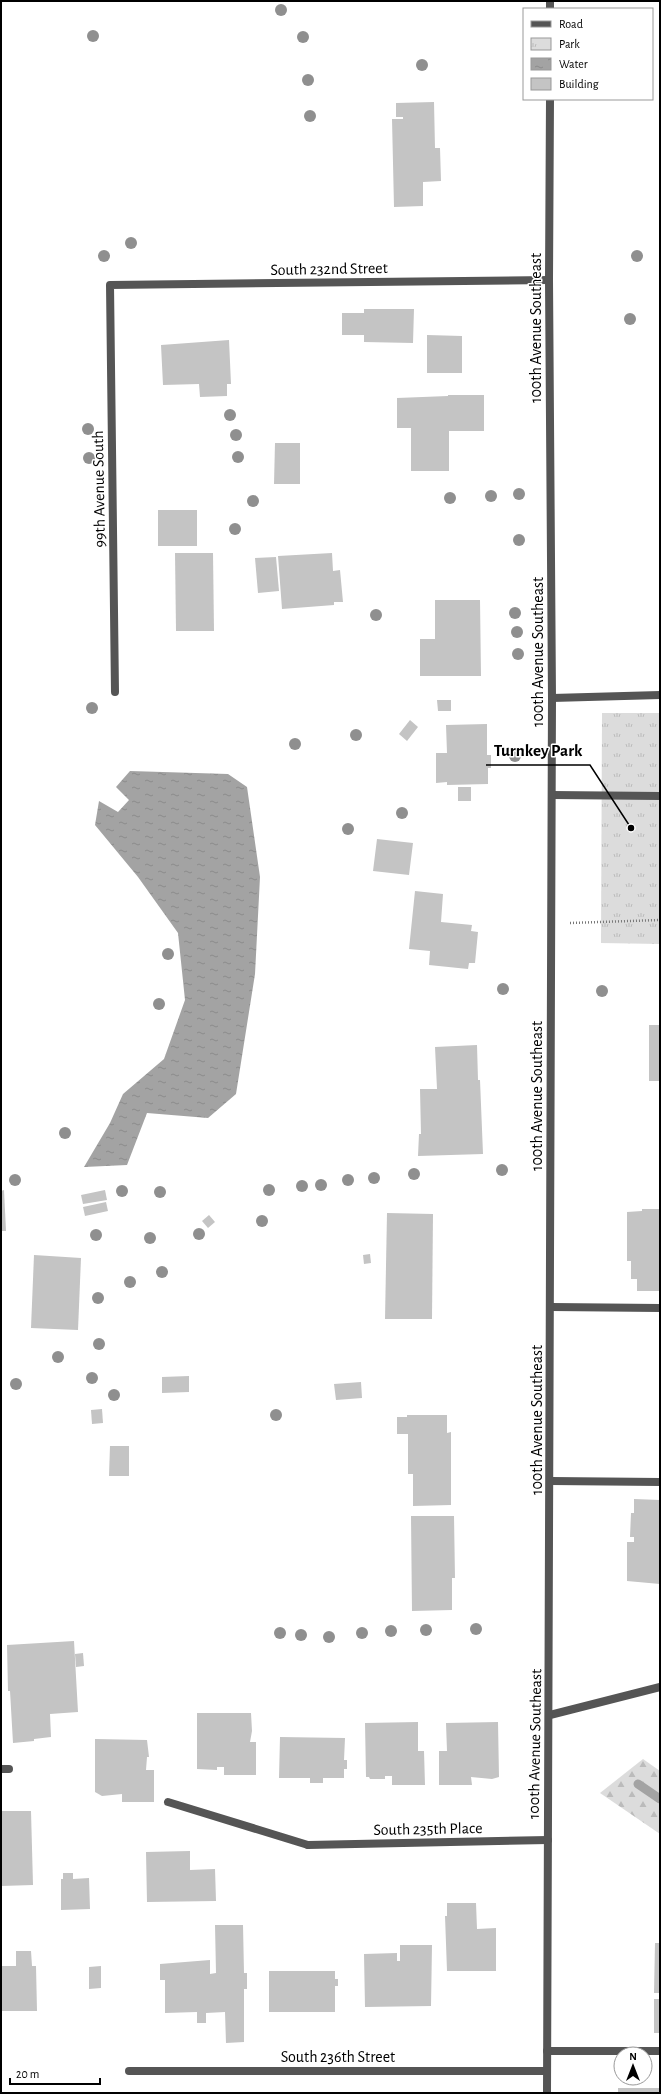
<svg xmlns="http://www.w3.org/2000/svg" width="661" height="2094" font-family="'Alegreya Sans',sans-serif">
  <style>
    .forest { fill: url(#forest-firs) }
    .park { fill: url(#park-tufts) }
    .water { fill: url(#water-ripples) }
    .lines { fill: none; stroke-linecap: round; stroke-linejoin: round }
    .stream { stroke: #a3a3a3; stroke-width: 9 }
    .building { fill: #c4c4c4 }
    .path { stroke: #777; stroke-width: 2.5; stroke-dasharray: 1 2; stroke-linecap: butt }
    .service { stroke: #555; stroke-width: 8 }
    .minor { stroke: #555; stroke-width: 8 }
    .tertiary { stroke: #555; stroke-width: 8 }
    .tree { fill: #8f8f8f }
    .labels { text-anchor: middle; dominant-baseline: central; stroke-width: 3; stroke-linejoin: round; paint-order: stroke }
    .street-label { font-size: 16px; fill: #000; stroke: #fff }
    .leader { fill: none; stroke: #000; stroke-width: 1.5 }
    .callout-dot { fill: #000; stroke: #fff; stroke-width: 1.5 }
    .callout-label { font-size: 17px; text-anchor: middle; font-weight: bold; fill: #000; stroke: #fff; stroke-width: 3; stroke-linejoin: round; paint-order: stroke }
  </style>
  <defs>
    <pattern id="forest-firs" width="22" height="20" patternUnits="userSpaceOnUse"><rect width="22" height="20" fill="#dcdcdc"/><path d="M5 1l3.5 6h-7zM16 11l3.5 6h-7z" fill="#bbb"/></pattern>
    <pattern id="park-tufts" width="24" height="20" patternUnits="userSpaceOnUse"><rect width="24" height="20" fill="#dcdcdc"/><path d="M3 7l-1-3M5 7V3M7 7l1-3M15 17l-1-3M17 17v-4M19 17l1-3" fill="none" stroke="#bbb"/></pattern>
    <pattern id="water-ripples" width="26" height="14" patternUnits="userSpaceOnUse"><rect width="26" height="14" fill="#a3a3a3"/><path d="M2 4q2-2 4 0t4 0M15 11q2-2 4 0t4 0" fill="none" stroke="#8b8b8b"/></pattern>
  </defs>
  <rect width="100%" height="100%" fill="#fff"/>
  <path class="forest" d="M643 1759 660 1771V1834L600 1793Z"/>
  <path class="park" d="M602 713H660V944L601 943Z"/>
  <path class="water" d="M130 771 228 774 247 787 260 877 255 974 236 1094 208 1118 147 1113 127 1165 84 1167 110 1123 123 1094 164 1059 185 1000 178 933 138 877 95 825 99 801 118 812 129 800 116 787Z"/>
  <g class="lines">
    <path class="stream" d="M638 1784 660 1799"/>
  </g>
  <g class="building">
    <path d="M434 102 435 148H440L441 181 423 182V206L394 207 392 119H403V117H396V103Z"/>
    <path d="M364 309H414L413 343 364 342V335H342V313H364Z"/>
    <path d="M427 335 462 336V373H427Z"/>
    <path d="M229 340 231 384H227V396L200 397 199 384 163 385 161 345Z"/>
    <path d="M448 395H484V431H449V471H411V428H397V398L448 396Z"/>
    <path d="M275 443H300V484H274Z"/>
    <rect x="158" y="510" width="39" height="36"/>
    <path d="M175 553H213L214 631H176Z"/>
    <path d="M332 553 333 571 340 570 343 602H334V605L282 609 278 556Z"/>
    <path d="M276 557 279 591 258 593 255 558Z"/>
    <path d="M435 600H480L481 676H420V639H435Z"/>
    <path d="M437 700H451V711H438Z"/>
    <path d="M410 720 418 727 407 741 399 734Z"/>
    <path d="M487 724V755H491V768H488V784L447 785V782L436 783V753H447L446 725Z"/>
    <rect x="458" y="787" width="13" height="14"/>
    <path d="M377 839 413 843 409 875 373 871Z"/>
    <path d="M415 891 443 894 441 922 472 925 471 931 478 932 475 963H469L468 969 429 965 430 951 409 949Z"/>
    <rect x="649" y="1025" width="11" height="56"/>
    <path d="M477 1045 478 1080H480L483 1154 418 1156 419 1134H421L420 1089H437L435 1047Z"/>
    <path d="M4 1190 6 1231H1V1191Z"/>
    <path d="M105 1190 107 1200 83 1204 81 1195Z"/>
    <path d="M106 1202 108 1211 85 1216 83 1207Z"/>
    <path d="M642 1209H660V1291H637V1279H631V1261H627V1212L642 1211Z"/>
    <path d="M387 1213 433 1214 432 1319H385Z"/>
    <path d="M209 1215 215 1222 208 1228 202 1221Z"/>
    <path d="M370 1254 371 1263 364 1264 363 1255Z"/>
    <path d="M34 1255 81 1258 78 1330 31 1328Z"/>
    <path d="M189 1376V1392L162 1393V1377Z"/>
    <path d="M361 1382 362 1398 336 1400 334 1384Z"/>
    <path d="M102 1409 103 1423 92 1424 91 1410Z"/>
    <path d="M407 1415H447V1433L451 1432V1505L413 1506V1474H408V1434H397V1417H407Z"/>
    <path d="M110 1446H129V1476H109Z"/>
    <path d="M634 1499 660 1500V1584L627 1581V1542H634V1537H630L631 1513H634Z"/>
    <path d="M411 1516H454L455 1578H452V1610L412 1611Z"/>
    <path d="M74 1641 78 1712 50 1714 51 1737 34 1739V1741L13 1743 10 1691H8L7 1645Z"/>
    <path d="M83 1653 84 1666 76 1667 75 1654Z"/>
    <path d="M197 1713H251L252 1731 250 1742H256V1775H224V1767H217V1770L197 1769Z"/>
    <path d="M418 1722V1751H424L425 1785H392V1776H385V1779H370L369 1777H366L365 1723Z"/>
    <path d="M498 1722 499 1777 492 1779 471 1777 472 1785H439V1751H447L446 1723Z"/>
    <path d="M280 1737 345 1738 344 1760H347V1769H344V1778H323V1783H310V1778H279Z"/>
    <path d="M95 1739 147 1740 149 1757H147L146 1770H154V1802H122V1794L102 1796 95 1792Z"/>
    <path d="M1 1811H31L33 1885 1 1886Z"/>
    <path d="M190 1851V1870L215 1869 216 1901 147 1902 146 1852Z"/>
    <path d="M63 1873H73V1879L89 1878 90 1909 61 1910V1879H63Z"/>
    <path d="M447 1903H476L477 1929 496 1928V1971H447L445 1916H447Z"/>
    <path d="M215 1925H243L244 1973H247V1989H244V2042L226 2043 225 2012 206 2013V2023H197V2012L165 2013V1980H160V1964L210 1960V1974L216 1973Z"/>
    <path d="M655 1943H660V1993H654Z"/>
    <path d="M400 1945H432L431 2006 365 2007 364 1954 397 1953V1961H400Z"/>
    <path d="M16 1951H31L32 1966H36L37 2011H2L1 1966H16Z"/>
    <path d="M101 1966V1988L89 1989V1967Z"/>
    <path d="M269 1971H335V1979H338V1986H335V2012H269Z"/>
    <rect x="654" y="1999" width="6" height="34"/>
    <rect x="618" y="2088" width="42" height="5"/>
  </g>
  <g class="lines">
    <path class="path" d="M570 923 660 920"/>
    <g class="service">
      <path d="M552 795 660 796"/>
      <path d="M551 1307 660 1308"/>
      <path d="M551 1481 660 1482"/>
      <path d="M168 1802 308 1845"/>
      <path d="M547 2051H660"/>
    </g>
    <g class="minor">
      <path d="M115 692 110 285 549 280"/>
      <path d="M552 698 660 695"/>
      <path d="M550 1715 660 1687"/>
      <path d="M1 1769H9"/>
      <path d="M308 1845 548 1840"/>
      <path d="M129 2071H547"/>
    </g>
    <g class="tertiary">
      <path d="M550 9V1"/>
      <path d="M547 2093 552 698 549 280 550 99"/>
    </g>
  </g>
  <g class="tree">
    <circle cx="281" cy="10" r="6"/>
    <circle cx="93" cy="36" r="6"/>
    <circle cx="303" cy="37" r="6"/>
    <circle cx="422" cy="65" r="6"/>
    <circle cx="308" cy="80" r="6"/>
    <circle cx="310" cy="116" r="6"/>
    <circle cx="131" cy="243" r="6"/>
    <circle cx="104" cy="256" r="6"/>
    <circle cx="637" cy="256" r="6"/>
    <circle cx="630" cy="319" r="6"/>
    <circle cx="230" cy="415" r="6"/>
    <circle cx="88" cy="429" r="6"/>
    <circle cx="236" cy="435" r="6"/>
    <circle cx="238" cy="457" r="6"/>
    <circle cx="89" cy="458" r="6"/>
    <circle cx="519" cy="494" r="6"/>
    <circle cx="491" cy="496" r="6"/>
    <circle cx="450" cy="498" r="6"/>
    <circle cx="253" cy="501" r="6"/>
    <circle cx="235" cy="529" r="6"/>
    <circle cx="519" cy="540" r="6"/>
    <circle cx="515" cy="613" r="6"/>
    <circle cx="376" cy="615" r="6"/>
    <circle cx="517" cy="632" r="6"/>
    <circle cx="518" cy="654" r="6"/>
    <circle cx="92" cy="708" r="6"/>
    <circle cx="356" cy="735" r="6"/>
    <circle cx="295" cy="744" r="6"/>
    <circle cx="515" cy="756" r="6"/>
    <circle cx="402" cy="813" r="6"/>
    <circle cx="348" cy="829" r="6"/>
    <circle cx="168" cy="954" r="6"/>
    <circle cx="503" cy="989" r="6"/>
    <circle cx="602" cy="991" r="6"/>
    <circle cx="159" cy="1004" r="6"/>
    <circle cx="65" cy="1133" r="6"/>
    <circle cx="502" cy="1170" r="6"/>
    <circle cx="414" cy="1174" r="6"/>
    <circle cx="374" cy="1178" r="6"/>
    <circle cx="15" cy="1180" r="6"/>
    <circle cx="348" cy="1180" r="6"/>
    <circle cx="321" cy="1185" r="6"/>
    <circle cx="302" cy="1186" r="6"/>
    <circle cx="269" cy="1190" r="6"/>
    <circle cx="122" cy="1191" r="6"/>
    <circle cx="160" cy="1192" r="6"/>
    <circle cx="262" cy="1221" r="6"/>
    <circle cx="199" cy="1234" r="6"/>
    <circle cx="96" cy="1235" r="6"/>
    <circle cx="150" cy="1238" r="6"/>
    <circle cx="162" cy="1272" r="6"/>
    <circle cx="130" cy="1282" r="6"/>
    <circle cx="98" cy="1298" r="6"/>
    <circle cx="99" cy="1344" r="6"/>
    <circle cx="58" cy="1357" r="6"/>
    <circle cx="92" cy="1378" r="6"/>
    <circle cx="16" cy="1384" r="6"/>
    <circle cx="114" cy="1395" r="6"/>
    <circle cx="276" cy="1415" r="6"/>
    <circle cx="476" cy="1629" r="6"/>
    <circle cx="426" cy="1630" r="6"/>
    <circle cx="391" cy="1631" r="6"/>
    <circle cx="280" cy="1633" r="6"/>
    <circle cx="362" cy="1633" r="6"/>
    <circle cx="301" cy="1635" r="6"/>
    <circle cx="329" cy="1637" r="6"/>
  </g>
  <g class="labels">
    <g class="street-label">
      <text transform="translate(329 269) rotate(-1)">South 232nd Street</text>
      <text transform="translate(536 328) rotate(-90)">100th Avenue Southeast</text>
      <text transform="translate(99 489) rotate(-91)">99th Avenue South</text>
      <text transform="translate(538 652) rotate(-90)">100th Avenue Southeast</text>
      <text transform="translate(537 1096) rotate(-90)">100th Avenue Southeast</text>
      <text transform="translate(537 1420) rotate(-90)">100th Avenue Southeast</text>
      <text transform="translate(535 1744) rotate(-89)">100th Avenue Southeast</text>
      <text transform="translate(428 1829) rotate(-1)">South 235th Place</text>
      <text x="338" y="2057">South 236th Street</text>
    </g>
  </g>
  <path class="leader" d="M631 828L590 765H486"/>
  <circle class="callout-dot" cx="631" cy="828" r="4"/>
  <g class="callout-label">
    <text x="538" y="756">Turnkey Park</text>
  </g>
  <rect width="661" height="2094" fill="none" stroke="#000000" stroke-width="4"/>
  <rect x="523" y="8" width="130" height="92" fill="#ffffff" stroke="#999999"/>
  <rect x="531" y="21" width="20" height="6" fill="#555555" stroke="#999999"/>
  <text x="559" y="28" font-size="12" fill="#000000">Road</text>
  <rect x="531" y="38" width="20" height="12" fill="url(#park-tufts)" stroke="#999999"/>
  <text x="559" y="48" font-size="12" fill="#000000">Park</text>
  <rect x="531" y="58" width="20" height="12" fill="url(#water-ripples)" stroke="#999999"/>
  <text x="559" y="68" font-size="12" fill="#000000">Water</text>
  <rect x="531" y="78" width="20" height="12" fill="#c4c4c4" stroke="#999999"/>
  <text x="559" y="88" font-size="12" fill="#000000">Building</text>
  <g transform="translate(633 2066)"><circle r="19" fill="#ffffff" stroke="#999999"/>
  <path d="M0-3L7 15L0 10L-7 15Z" fill="#000000"/>
  <text y="-6" font-size="11" font-weight="bold" text-anchor="middle" fill="#000000">N</text>
  </g>
  <path d="M10 2078v6h90v-6" fill="none" stroke="#000000" stroke-width="2"/>
  <text x="16" y="2078" font-size="12" fill="#000000" stroke="#ffffff" stroke-width="3" paint-order="stroke">20 m</text>
</svg>
